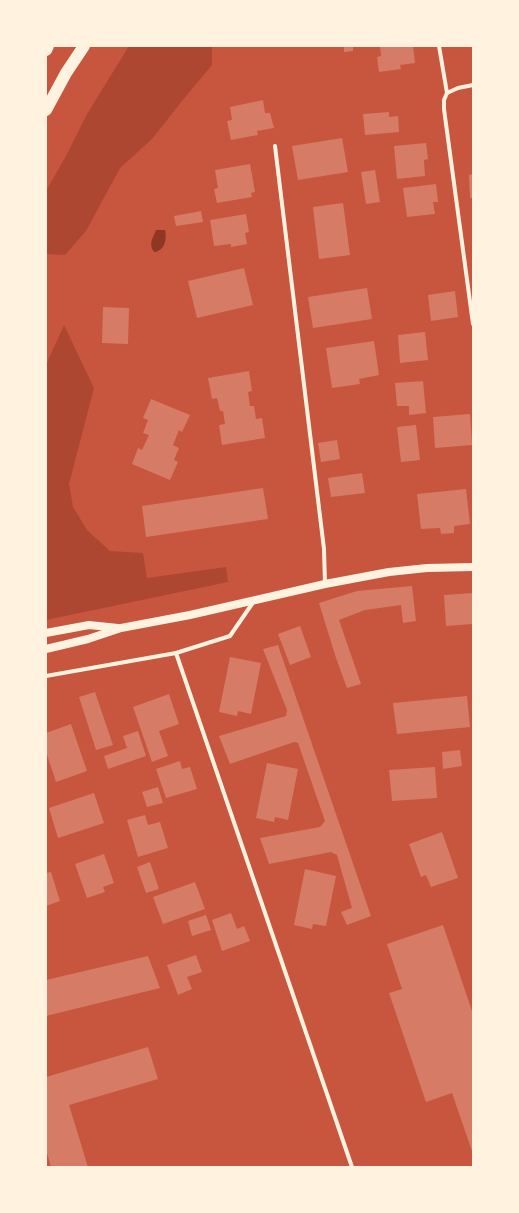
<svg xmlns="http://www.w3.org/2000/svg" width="519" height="1213" font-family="Commissioner,sans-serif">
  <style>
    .green { fill: #ae4732 }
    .water { fill: #8f3625 }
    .building { fill: #d67c66 }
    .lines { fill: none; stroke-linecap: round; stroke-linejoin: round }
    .minor { stroke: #fff3e0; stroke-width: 4 }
    .secondary { stroke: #fff3e0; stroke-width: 8 }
    .motorway { stroke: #fff3e0; stroke-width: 12 }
  </style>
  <rect width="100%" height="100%" fill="#c8553d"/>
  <g class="green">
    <path d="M129 46H212V65L182 101 152 139 120 168 86 231 65 255 46 254V191L67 154 87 114Z"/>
    <path d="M64 325 94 388 69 484 73 507 87 530 110 551 143 553 147 578 226 567 228 582 46 620V365Z"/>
  </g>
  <path class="water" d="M156 230H165C167 239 165 251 154 252 148 244 153 238 156 230Z"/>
  <g class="building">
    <path d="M344 46H353V51L344 52Z"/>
    <path d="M380 46H413L415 63 400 65 401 69 379 72 377 57 381 56Z"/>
    <path d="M263 100 265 113H270L274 128 257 131 258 135 231 140 227 121 232 120 230 107Z"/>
    <path d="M389 112V117L398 116 399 132 365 135 363 114Z"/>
    <path d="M342 138 348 172 298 180 292 146Z"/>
    <path d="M426 143 428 159 424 160 425 176 397 179 394 146Z"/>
    <path d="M250 164 255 192 251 193 252 197 217 203 214 189 218 188 215 170Z"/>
    <path d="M375 170 380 202 366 204 361 172Z"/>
    <path d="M473 174V198H470L469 175Z"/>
    <path d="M436 184 438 202H433L435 214 407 217 403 188Z"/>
    <path d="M343 203 350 255 319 259 313 207Z"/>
    <path d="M201 211 203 222 176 226 174 216Z"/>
    <path d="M246 214 249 232 245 233 247 244 231 247V244L214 246 210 220Z"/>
    <path d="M244 268 253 305 197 318 188 281Z"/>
    <path d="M367 288 372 319 313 328 308 297Z"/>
    <path d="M455 291 458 317 431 321 428 295Z"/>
    <path d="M103 307 129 308 128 344 102 343Z"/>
    <path d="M425 332 428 360 400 363 398 335Z"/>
    <path d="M374 341 379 375 359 379 360 384 332 388 326 348Z"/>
    <path d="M249 371 252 391 248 392 250 406H254L256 419 262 418 265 438 222 445 219 425 225 424 223 411H220L217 398 212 399 208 378Z"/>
    <path d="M423 381 426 413 409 415V406H397L395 383Z"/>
    <path d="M151 399 190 415 182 432 179 430 173 445 179 448 174 460 178 462 170 480 132 464 138 448 142 450 149 435 143 433 148 420 143 418Z"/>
    <path d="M470 414 472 445 435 448 433 417Z"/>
    <path d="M416 425 420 460 401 462 397 427Z"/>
    <path d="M337 440 340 459 321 462 318 443Z"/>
    <path d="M362 473 365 493 331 497 328 478Z"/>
    <path d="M263 488 268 519 146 537 142 506Z"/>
    <path d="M466 489 470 524 454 526V533L441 534 440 528 421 529 417 494Z"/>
    <path d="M412 586 416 621 403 623 401 605 365 610 339 620 361 684 347 688 336 658 319 603 357 591Z"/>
    <path d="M473 593V624L446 626 444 595Z"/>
    <path d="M300 626 311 657 290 665 278 634Z"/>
    <path d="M278 645 371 916 347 925 341 912 352 908 337 855 331 852 269 864 260 838 320 827 325 821 298 743 294 742 230 764 219 736 286 716 287 710 263 649Z"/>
    <path d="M230 657 261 663 251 714 238 711 237 716 219 712Z"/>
    <path d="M95 692 113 745 96 750 79 697Z"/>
    <path d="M169 694 179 724 159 731 168 756 152 762 133 707Z"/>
    <path d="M467 696 470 727 397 734 393 703Z"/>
    <path d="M71 724 87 771 56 782 46 752V733Z"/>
    <path d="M138 731 146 756 108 769 104 756 127 748 123 736Z"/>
    <path d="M460 750 462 766 443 769 442 752Z"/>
    <path d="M180 761 182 769 190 767 197 789 166 798 156 769Z"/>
    <path d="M267 763 298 769 288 820 275 817 274 822 256 818Z"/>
    <path d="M435 767 437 798 392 801 389 770Z"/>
    <path d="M158 787 163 803 147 807 142 792Z"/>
    <path d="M94 793 104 823 58 838 49 808Z"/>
    <path d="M145 815 148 825 160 822 168 848 138 857 127 820Z"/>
    <path d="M442 832 458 878 431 887 426 875 421 877 409 844Z"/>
    <path d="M104 854 114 883 103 887 105 892 87 898 75 864Z"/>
    <path d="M150 862 159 889 146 893 137 867Z"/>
    <path d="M305 869 336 876 326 926 313 924 312 929 294 925Z"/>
    <path d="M51 872 60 901 46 906V873Z"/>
    <path d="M195 882 205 909 163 924 153 897Z"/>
    <path d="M231 913 237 929 244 926 250 941 222 951 212 920Z"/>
    <path d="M206 915 211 930 192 936 188 921Z"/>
    <path d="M443 925 473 1014V1154L452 1093 426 1102 389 993 402 989 387 944Z"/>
    <path d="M196 955 202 972 187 977 192 989 178 995 167 965Z"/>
    <path d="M148 956 160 988 46 1016V980Z"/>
    <path d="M148 1047 158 1079 69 1105 88 1167H51L46 1150V1077Z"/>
  </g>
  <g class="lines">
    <g class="minor">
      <path d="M439 46 447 93 444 100V109L473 324"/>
      <path d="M447 93 458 88 473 85"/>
      <path d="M275 146 324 549 325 584"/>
      <path d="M254 601 230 636 176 653 352 1167"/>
      <path d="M46 676 176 653"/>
    </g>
    <g class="secondary">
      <path d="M46 633 89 625 118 628"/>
      <path d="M46 649 88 639 121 628 190 615 325 584 389 572 427 568 473 567"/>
    </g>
    <g class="motorway">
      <path d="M46 50 48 46"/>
      <path d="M46 110 66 73 84 46"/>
    </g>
  </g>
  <rect width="519" height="1213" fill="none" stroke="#fff3e0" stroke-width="94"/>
</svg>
